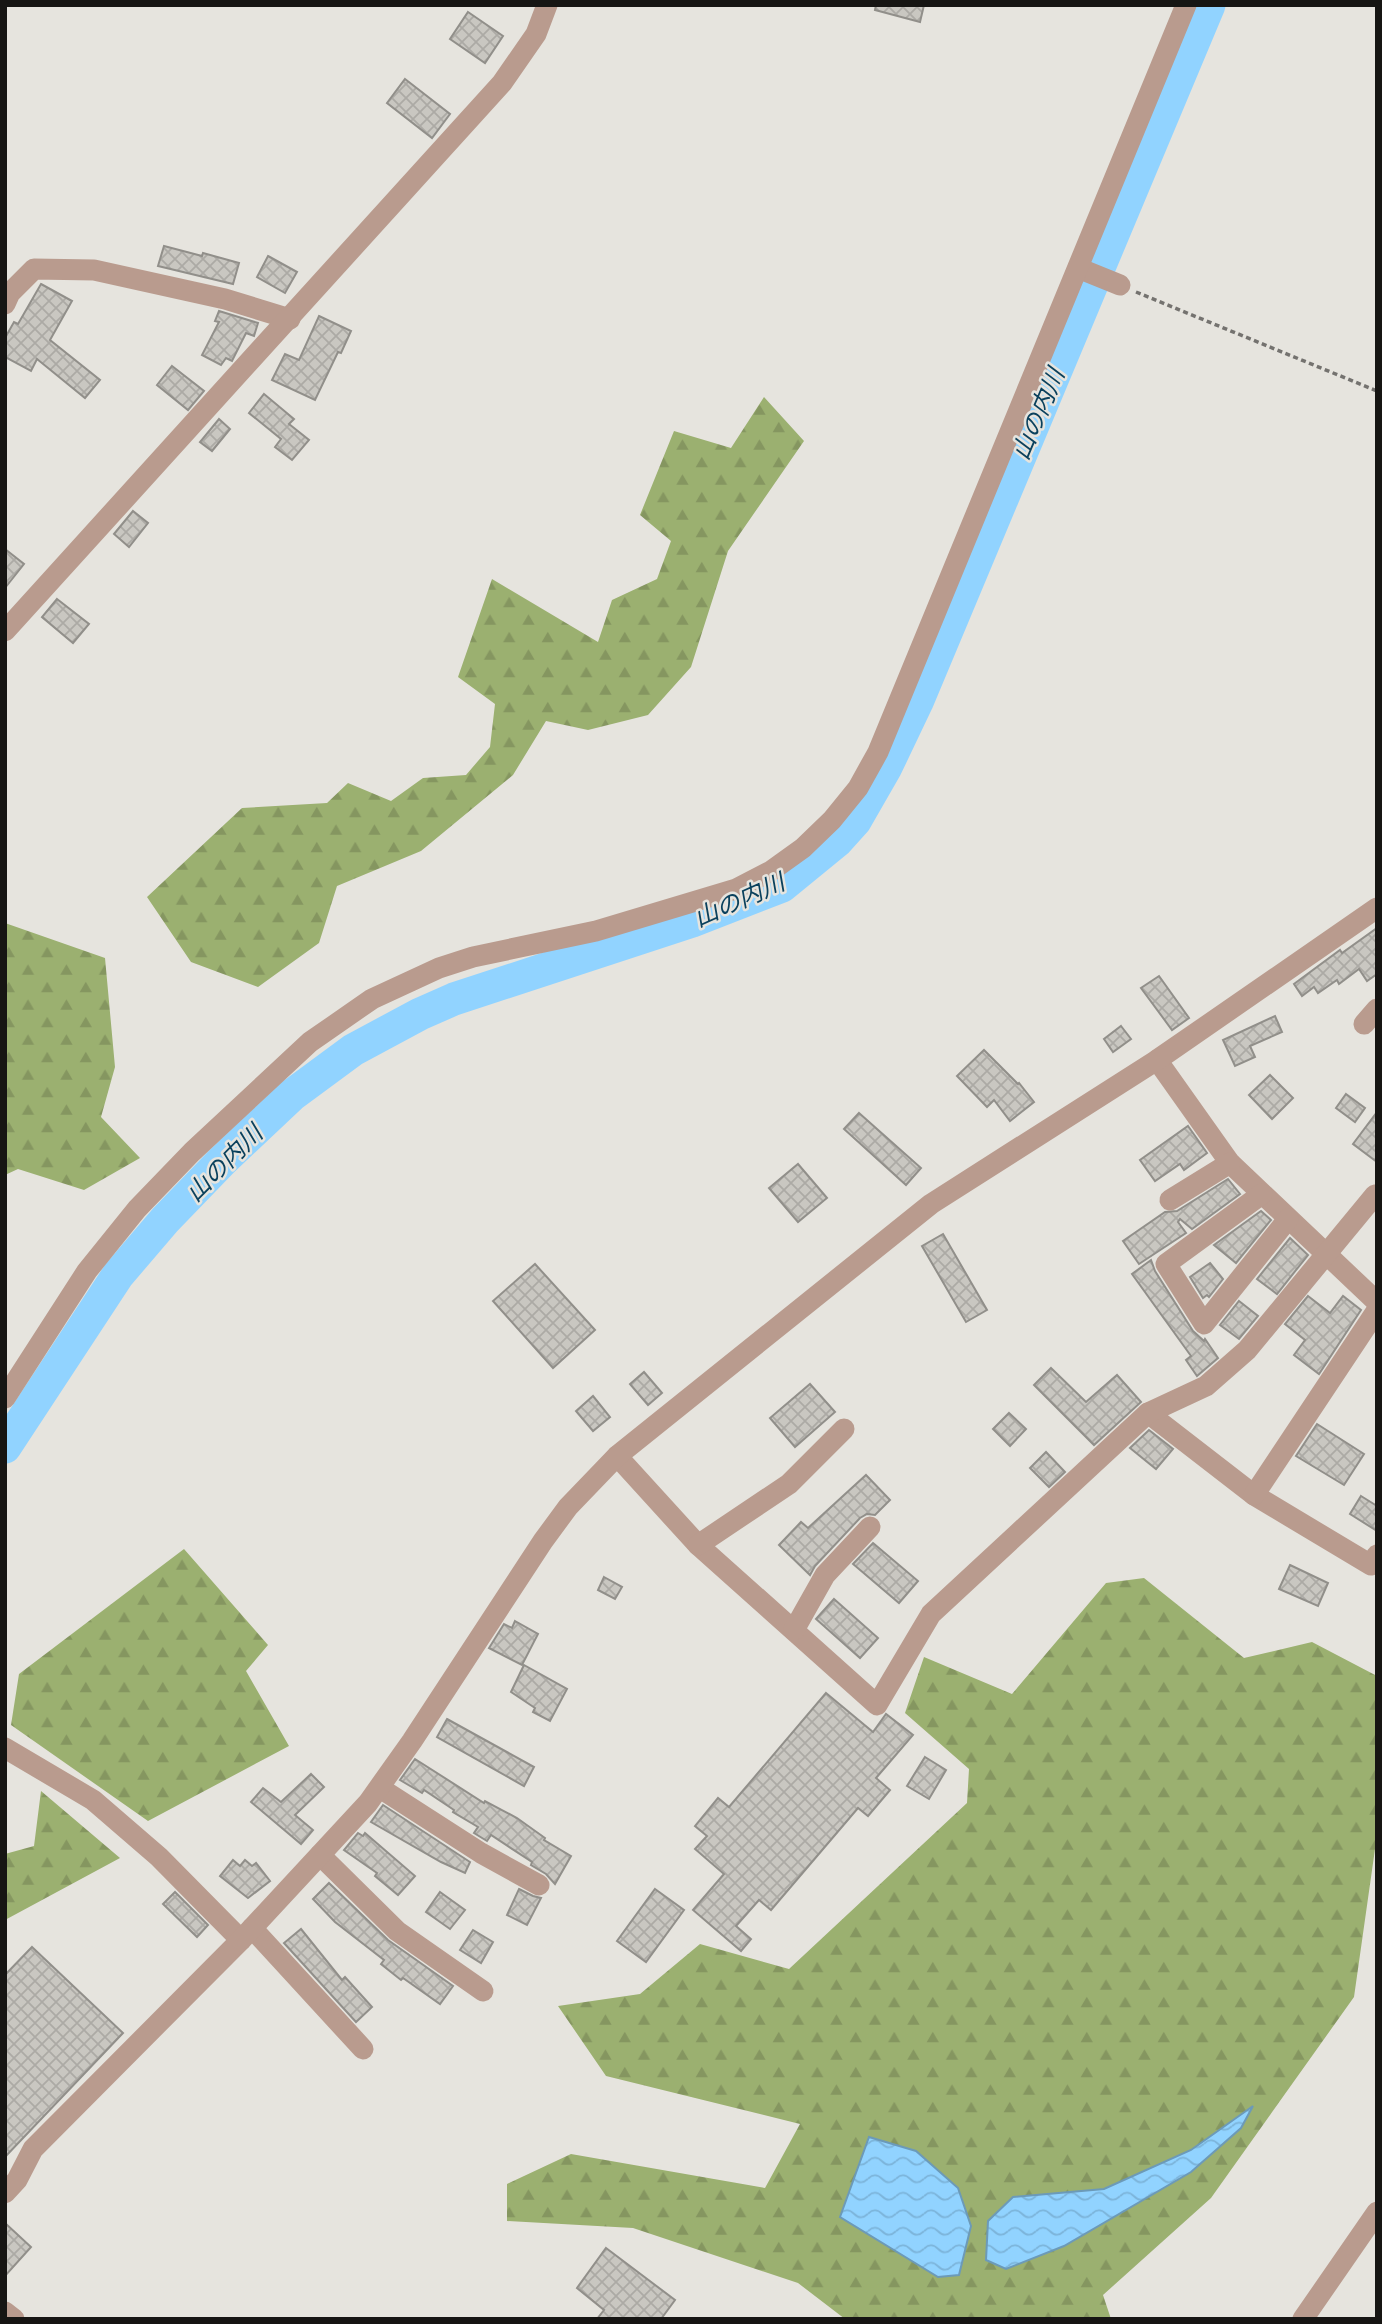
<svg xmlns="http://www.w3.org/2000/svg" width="1382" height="2324" font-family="'Zilla Slab','Noto Sans JP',serif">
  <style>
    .forest { fill: url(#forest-firs) }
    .water { fill: url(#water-waves); stroke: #6c9ab8; stroke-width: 2 }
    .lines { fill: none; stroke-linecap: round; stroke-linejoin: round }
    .river { stroke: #91d3ff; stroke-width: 33 }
    .building { fill: url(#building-cross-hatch); stroke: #918f8a; stroke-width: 2 }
    .path { stroke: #74726f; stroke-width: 3.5; stroke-dasharray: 5 3.5; stroke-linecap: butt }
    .minor { stroke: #b99b8e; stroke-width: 21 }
    .labels { text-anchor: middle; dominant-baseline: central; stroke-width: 5; stroke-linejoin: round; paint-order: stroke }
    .water-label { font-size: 24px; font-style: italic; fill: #0a415d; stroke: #e6e4de }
  </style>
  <defs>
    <pattern id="forest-firs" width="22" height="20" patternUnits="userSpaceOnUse" patternTransform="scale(1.75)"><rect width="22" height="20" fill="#9bb070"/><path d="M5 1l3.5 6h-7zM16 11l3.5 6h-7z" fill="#859660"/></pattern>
    <pattern id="water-waves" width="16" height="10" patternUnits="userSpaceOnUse" patternTransform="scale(1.75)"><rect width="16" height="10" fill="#91d3ff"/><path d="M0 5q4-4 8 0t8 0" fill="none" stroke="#7cb4da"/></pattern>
    <pattern id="building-cross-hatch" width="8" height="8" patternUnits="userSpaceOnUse" patternTransform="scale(1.75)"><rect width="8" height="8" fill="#c9c7c1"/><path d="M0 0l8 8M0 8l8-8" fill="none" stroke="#acaaa5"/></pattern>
  </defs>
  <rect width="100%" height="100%" fill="#e6e4de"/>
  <g class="forest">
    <path d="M764 397 804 441 728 551 691 667 648 715 588 730 546 721 513 775 421 851 337 886 319 943 258 987 191 962 147 897 242 808 327 803 348 783 391 801 423 778 466 775 490 747 495 704 458 677 492 579 598 642 612 600 657 579 671 541 640 515 674 431 731 448Z"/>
    <path d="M5 923 105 958 115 1067 101 1117 140 1158 84 1190 18 1169 5 1175Z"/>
    <path d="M184 1549 268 1645 246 1671 289 1746 148 1821 11 1725 19 1674Z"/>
    <path d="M1144 1578 1244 1658 1312 1642 1377 1676V1835L1354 1997 1211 2198 1103 2295 1111 2319H845L798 2283 633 2228 507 2221V2184L571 2154 765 2188 800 2124 606 2076 558 2006 640 1994 700 1944 789 1969 967 1803 969 1769 905 1713 924 1657 1012 1694 1106 1583Z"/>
    <path d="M41 1791 120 1858 5 1920V1854L34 1846Z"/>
  </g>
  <g class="water">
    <path d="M1253 2106 1241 2128 1191 2172 1064 2246 1006 2269 986 2260 988 2221 1013 2197 1104 2189 1191 2150Z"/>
    <path d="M869 2137 916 2151 958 2188 971 2226 959 2275 938 2277 840 2217Z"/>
  </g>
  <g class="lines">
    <path class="river" d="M5 1447 118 1275 165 1220 222 1161 292 1095 353 1050 420 1014 454 999 692 921 782 886 837 841 855 821 886 767 917 702 1209 5"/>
  </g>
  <g class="building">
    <path d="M876 5H924L920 22 875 10Z"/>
    <path d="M468 12 503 36 485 63 450 39Z"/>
    <path d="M405 79 450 114 432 138 387 103Z"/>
    <path d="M164 246 202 256 203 253 239 263 233 284 158 266Z"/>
    <path d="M268 256 297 272 285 293 257 277Z"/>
    <path d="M41 284 72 301 50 340 100 380 85 398 37 359 31 371 5 357V338L14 322 18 324Z"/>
    <path d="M219 311 258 323 254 336 246 333 232 361 226 358 221 365 202 355 219 322 215 321Z"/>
    <path d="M319 316 351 331 341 353 338 352 315 400 272 380 285 354 299 360Z"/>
    <path d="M172 366 204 391 188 410 157 385Z"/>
    <path d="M264 394 294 419 289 424 309 440 292 460 275 447 281 439 249 413Z"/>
    <path d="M219 419 230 429 212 451 200 442Z"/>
    <path d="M133 511 148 523 129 547 114 534Z"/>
    <path d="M5 549 24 564 5 588Z"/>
    <path d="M57 599 89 624 73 643 42 617Z"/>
    <path d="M1377 928V974L1367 981 1359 969 1339 984 1337 980 1318 993 1314 987 1302 996 1294 984 1340 950 1342 953Z"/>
    <path d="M1159 976 1189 1018 1172 1030 1141 988Z"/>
    <path d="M1275 1016 1282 1032 1250 1046 1255 1057 1235 1066 1223 1040Z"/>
    <path d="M1121 1026 1131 1039 1113 1052 1104 1039Z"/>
    <path d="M984 1050 1018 1084 1019 1083 1034 1102 1010 1121 994 1100 987 1107 957 1076Z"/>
    <path d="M1270 1075 1293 1098 1272 1119 1249 1095Z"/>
    <path d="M1346 1094 1365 1108 1355 1122 1336 1108Z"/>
    <path d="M1377 1112V1162L1353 1144Z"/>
    <path d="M859 1113 921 1168 906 1185 844 1129Z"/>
    <path d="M1188 1126 1207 1153 1184 1170 1180 1164 1155 1181 1140 1160Z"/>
    <path d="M798 1164 827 1198 798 1222 769 1188Z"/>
    <path d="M1228 1179 1240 1194 1192 1229 1180 1219 1178 1222 1186 1233 1139 1264 1123 1241 1165 1212 1177 1211Z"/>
    <path d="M1261 1211 1271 1220 1236 1263 1214 1245Z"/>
    <path d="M943 1234 987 1310 966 1322 922 1246Z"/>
    <path d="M1290 1238 1308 1255 1277 1294 1257 1279Z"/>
    <path d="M1151 1260 1155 1271 1193 1331 1204 1341 1205 1339 1218 1358 1197 1376 1186 1360 1191 1356 1132 1274Z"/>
    <path d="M1210 1263 1223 1279 1209 1297 1207 1295 1203 1298 1190 1277Z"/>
    <path d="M535 1264 595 1330 553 1368 493 1301Z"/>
    <path d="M1308 1296 1330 1313 1343 1296 1361 1310 1319 1374 1294 1355 1305 1340 1285 1324Z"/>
    <path d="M1239 1301 1258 1316 1239 1339 1220 1325Z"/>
    <path d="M1051 1368 1086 1402 1117 1375 1141 1402 1094 1445 1034 1385Z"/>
    <path d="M644 1372 662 1393 648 1405 630 1384Z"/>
    <path d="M810 1384 835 1412 795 1447 770 1418Z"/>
    <path d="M593 1396 610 1417 593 1431 576 1411Z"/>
    <path d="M1009 1413 1026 1429 1010 1446 993 1429Z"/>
    <path d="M1317 1424 1364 1454 1344 1485 1296 1456Z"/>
    <path d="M1149 1430 1173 1449 1156 1469 1130 1448Z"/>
    <path d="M1046 1452 1065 1472 1049 1487 1030 1468Z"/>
    <path d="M866 1475 890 1500 875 1515 867 1514 860 1518 815 1566 810 1575 779 1545 801 1522 808 1528Z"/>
    <path d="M1361 1496 1377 1506V1531L1350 1514Z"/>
    <path d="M873 1543 918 1581 899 1603 853 1564Z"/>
    <path d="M1290 1565 1328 1583 1318 1606 1279 1589Z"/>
    <path d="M604 1577 622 1587 615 1599 598 1590Z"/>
    <path d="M834 1599 878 1638 860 1658 816 1619Z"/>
    <path d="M515 1621 538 1634 522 1665 489 1648 504 1624 512 1628Z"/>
    <path d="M524 1665 567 1689 550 1721 533 1712 535 1708 511 1692Z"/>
    <path d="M826 1693 873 1732 886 1714 913 1735 876 1778 890 1790 868 1816 858 1808 771 1910 759 1900 736 1926 751 1939 741 1951 693 1910 724 1874 695 1849 707 1836 695 1826 718 1798 729 1807Z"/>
    <path d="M447 1719 534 1767 524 1786 437 1737Z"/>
    <path d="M925 1757 946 1770 929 1799 907 1786Z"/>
    <path d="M415 1759 484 1803 485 1801 517 1818 545 1838 544 1840 571 1856 555 1884 546 1874 531 1865 532 1862 491 1835 487 1841 474 1833 478 1827 453 1812 454 1810 424 1790 422 1793 400 1780Z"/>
    <path d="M311 1774 324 1787 295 1815 313 1830 301 1844 251 1802 263 1788 281 1802Z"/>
    <path d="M383 1805 470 1862 465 1873 441 1862 371 1822Z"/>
    <path d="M358 1833 363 1836 365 1833 415 1876 398 1895 375 1876 377 1873 344 1850Z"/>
    <path d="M233 1860 240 1866 245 1860 252 1866 256 1863 270 1881 248 1898 220 1876Z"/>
    <path d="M329 1883 388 1940 453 1986 440 2004 403 1978 401 1980 381 1964 384 1960 335 1922 313 1899Z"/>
    <path d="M519 1889 533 1896 541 1898 527 1925 507 1915Z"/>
    <path d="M655 1889 684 1910 646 1962 617 1941Z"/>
    <path d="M175 1892 208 1925 197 1937 163 1904Z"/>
    <path d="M440 1892 465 1910 450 1929 426 1912Z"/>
    <path d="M301 1929 342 1980 345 1977 372 2007 356 2022 284 1943Z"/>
    <path d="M473 1930 493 1942 481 1963 460 1950Z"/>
    <path d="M32 1947 123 2033 5 2157V1975Z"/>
    <path d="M5 2223 31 2247 5 2276Z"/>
    <path d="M606 2248 675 2300 661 2319H597L604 2310 577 2288Z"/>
  </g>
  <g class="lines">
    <path class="path" d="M1136 292 1377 391"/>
    <g class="minor">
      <path d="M1078 268 1120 285"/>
      <path d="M5 304 10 293 34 269 94 270 225 299 290 319"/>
      <path d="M5 631 502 83 536 34 547 5"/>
      <path d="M1364 1024 1377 1009"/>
      <path d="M1157 1060 1230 1163 1377 1302"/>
      <path d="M1262 1194 1166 1264 1204 1324 1288 1219"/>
      <path d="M1170 1200 1230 1163"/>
      <path d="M5 1398 87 1271 137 1209 192 1152 310 1042 372 999 439 968 473 957 596 931 736 889 771 871 803 848 832 820 858 788 878 752 1186 5"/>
      <path d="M1148 1413 1254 1495 1371 1565 1377 1555"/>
      <path d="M617 1456 698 1545 877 1705 931 1614 1148 1413 1206 1386 1247 1350 1375 1195 1377 1197"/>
      <path d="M1254 1495 1377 1310"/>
      <path d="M698 1545 789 1484 844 1429"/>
      <path d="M794 1630 825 1575 870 1527"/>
      <path d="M5 1748 93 1800 159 1857 241 1940"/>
      <path d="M380 1788 481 1853 539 1885"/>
      <path d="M320 1855 397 1931 483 1991"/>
      <path d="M252 1928 363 2049"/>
      <path d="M5 2193 17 2180 33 2149 241 1940 368 1803 412 1741 543 1541 568 1507 617 1456 931 1204 1157 1060 1377 908"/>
      <path d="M5 2312 14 2319"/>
      <path d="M1303 2319 1377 2212"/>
    </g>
  </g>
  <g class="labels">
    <g class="water-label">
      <text transform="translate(1038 414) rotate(-67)">山の内川</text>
      <text transform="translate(739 900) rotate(-24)">山の内川</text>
      <text transform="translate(224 1163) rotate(-45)">山の内川</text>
    </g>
  </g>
  <rect width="1382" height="2324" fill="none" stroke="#161513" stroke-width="14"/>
</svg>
